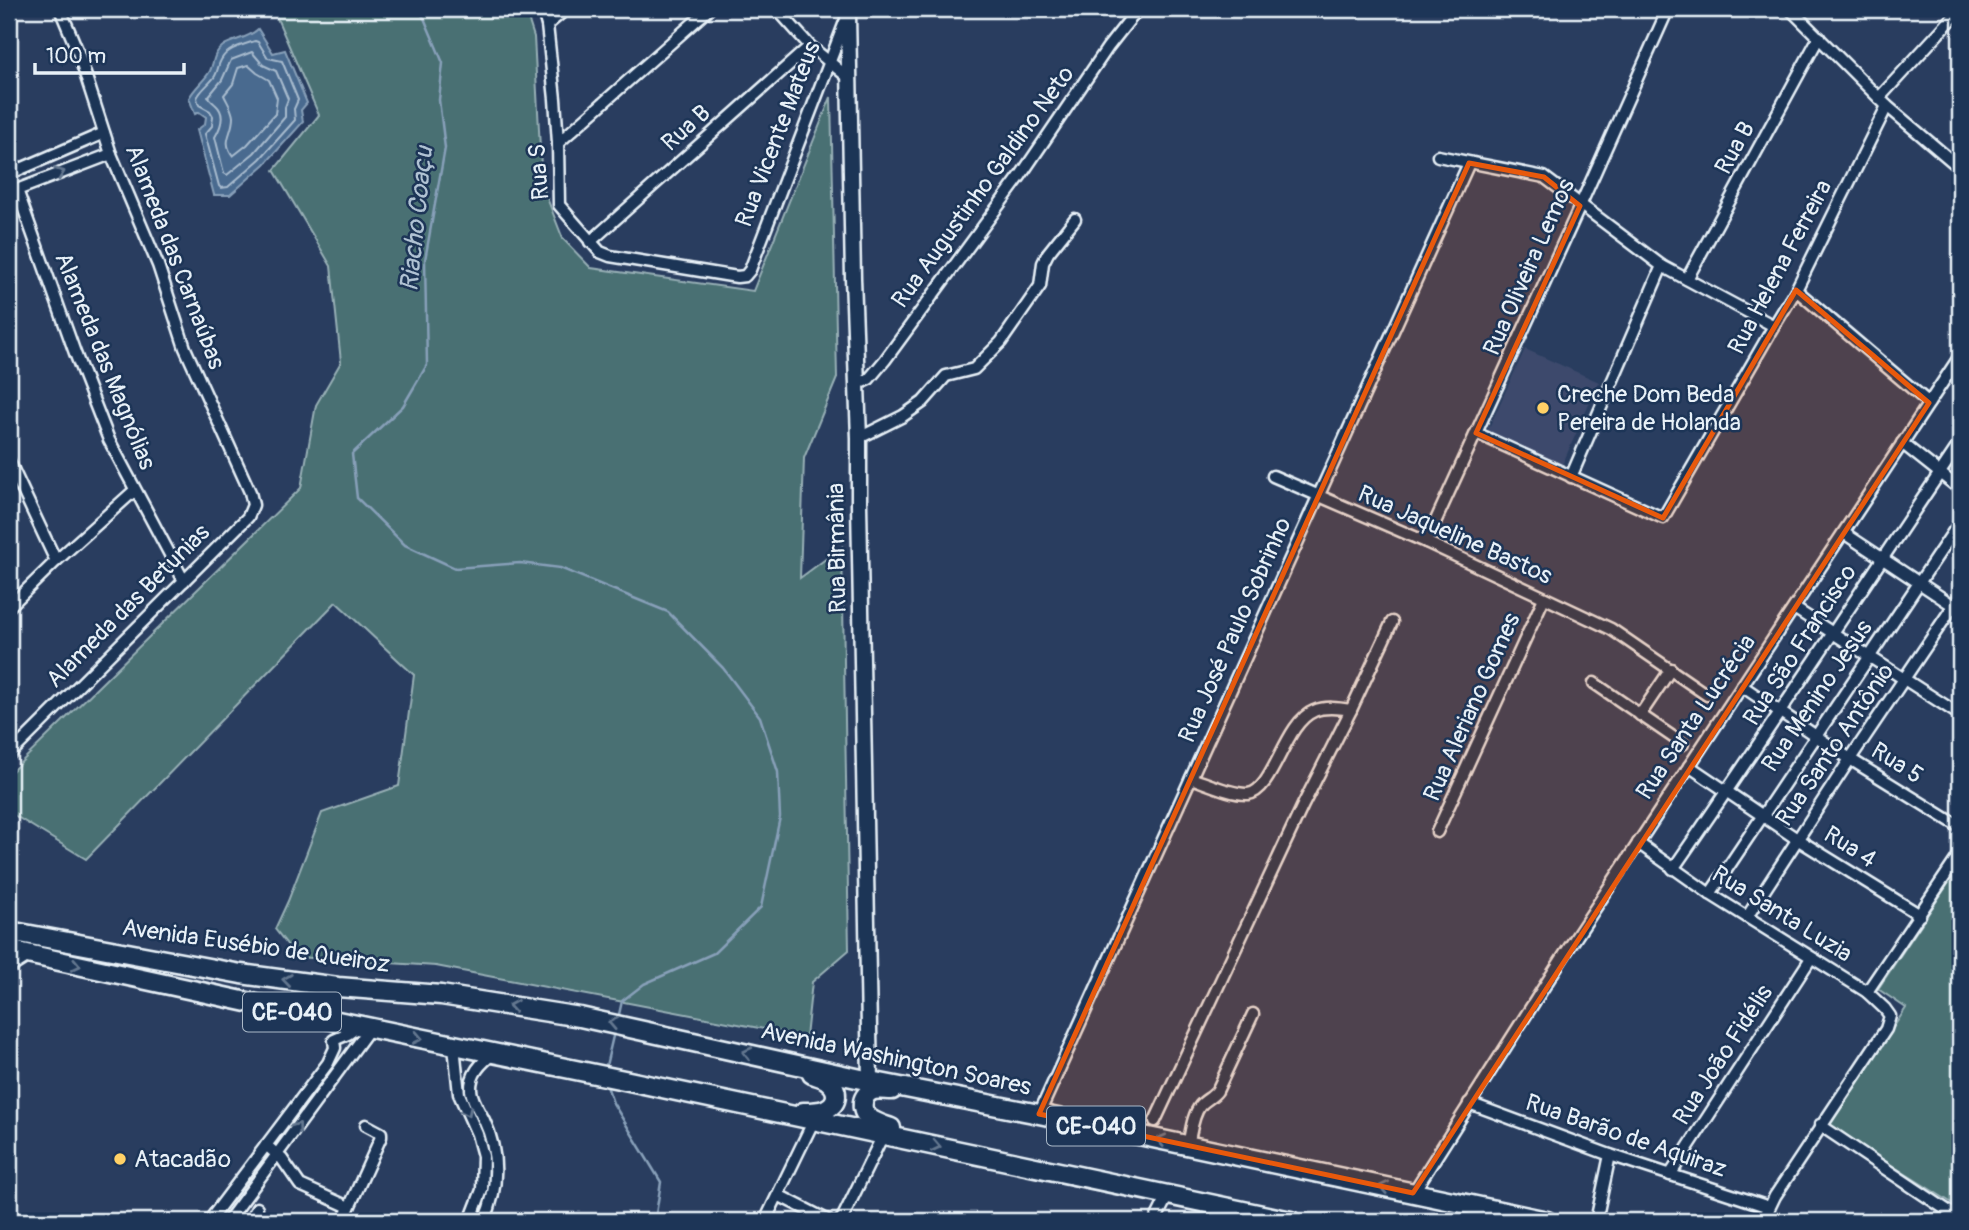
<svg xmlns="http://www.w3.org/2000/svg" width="1969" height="1230" font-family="Pangolin,sans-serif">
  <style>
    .built { fill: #3c4a6c }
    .green { fill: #486f73; stroke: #98b0b6; stroke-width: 2 }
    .water { fill: #486a8f; stroke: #88a0b9; stroke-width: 2 }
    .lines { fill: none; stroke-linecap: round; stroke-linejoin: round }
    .shore { stroke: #a8bbce; stroke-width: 2 }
    .stream { stroke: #88a0b9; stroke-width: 2.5 }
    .street-casing { stroke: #e8f1f8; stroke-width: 15 }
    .secondary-casing { stroke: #e8f1f8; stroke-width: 19 }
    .highway-casing { stroke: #e8f1f8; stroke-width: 23 }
    .street { stroke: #1d3557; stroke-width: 10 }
    .secondary { stroke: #1d3557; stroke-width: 14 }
    .highway { stroke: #1d3557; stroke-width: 18 }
    .oneway { stroke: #64778f }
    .marked { fill: #e8590c; fill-opacity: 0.2; stroke: #e8590c; stroke-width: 5; stroke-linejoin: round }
    .poi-dot { fill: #ffd166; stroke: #1d3557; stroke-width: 2.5 }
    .labels { text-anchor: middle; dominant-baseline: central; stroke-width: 5; stroke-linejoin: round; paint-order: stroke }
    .shield { fill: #1d3557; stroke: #abb9c8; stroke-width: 2 }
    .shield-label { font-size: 23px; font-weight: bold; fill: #e8f1f8 }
    .street-label { font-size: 24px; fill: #e8f1f8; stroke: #1d3557 }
    .poi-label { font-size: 24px; fill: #e8f1f8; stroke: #1d3557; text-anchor: start }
    .water-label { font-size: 26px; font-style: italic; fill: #b0c2d3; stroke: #1d3557 }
  </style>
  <rect width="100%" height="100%" fill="#293d5f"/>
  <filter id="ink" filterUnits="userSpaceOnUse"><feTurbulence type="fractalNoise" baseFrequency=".0143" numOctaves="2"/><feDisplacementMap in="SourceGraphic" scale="14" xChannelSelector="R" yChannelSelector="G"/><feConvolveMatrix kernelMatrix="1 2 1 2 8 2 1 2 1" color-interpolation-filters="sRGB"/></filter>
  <g filter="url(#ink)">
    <path class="built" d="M1525 349 1599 382 1563 463 1556 467 1486 434Z"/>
    <g class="green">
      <path d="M273 9H525L534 37 542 185 563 239 591 268 753 291 831 97 837 378 804 458 800 578 842 547 849 950 812 982 806 1037 436 966 297 957 275 929 288 901 322 813 399 786 414 675 336 602 86 859 9 812V774L301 488 316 405 341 362 331 266 274 170 319 115Z"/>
      <path d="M1960 866V1208L1829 1126 1906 1008 1878 989Z"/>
    </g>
    <path class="water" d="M258 29 273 53 285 50 307 103 301 110 303 122 265 164 230 195H214L197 130 205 124 206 117 199 112 195 114 189 98C195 87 205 80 210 71 214 62 213 53 223 46 233 39 248 39 258 29Z"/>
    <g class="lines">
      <g class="shore">
        <path d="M255 41 258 42 268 58 282 61 298 100 294 109 295 120 260 159 228 187 221 188 219 186 205 134 212 126 213 116 210 111 199 105 197 98C201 89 210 84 215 76 218 71 218 65 221 60 227 48 243 45 255 41Z"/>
        <path d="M252 52 263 65 276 71 288 99 285 107V117L254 153 227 175 224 173 215 137C221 127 226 114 216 105 213 102 210 100 208 97L222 80 231 60Z"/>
        <path d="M248 65 257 73 269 80 277 98 275 114 247 145 233 156C221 140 233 134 233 117 232 108 227 102 224 95L233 84 238 68Z"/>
      </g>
      <g class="stream">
        <path d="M418 9 424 18 443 63 439 100 445 148 425 260 427 365 403 406 352 454 357 498 405 545 455 568 520 563 560 568 668 612 723 668 760 717 778 772 780 817 761 907 714 953 644 984 622 1001 618 1019"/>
        <path d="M605 1070 614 1032"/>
        <path d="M606 1083 613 1103 661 1182 656 1214 651 1221"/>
      </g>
      <g class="street-casing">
        <g id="street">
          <path d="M542 9 547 25 555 99 558 143 559 205 600 252 610 256 737 277 745 276 750 270 845 22"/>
          <path d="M777 9 810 46 849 78"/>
          <path d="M1790 9 1887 106 1960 168"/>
          <path d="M547 25 566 9"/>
          <path d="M1879 98 1960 10"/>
          <path d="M558 143 709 9"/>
          <path d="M1438 156 1544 177 1662 266 1774 326"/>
          <path d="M9 174 104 133"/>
          <path d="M17 190 75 353 109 440 184 581"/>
          <path d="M9 193 111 154"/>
          <path d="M590 242 810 46"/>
          <path d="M1687 279 1819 37"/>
          <path d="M1796 290 1929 403"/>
          <path d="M856 385 869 379 885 360 1021 175 1108 47 1138 9"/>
          <path d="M1476 433 1663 518 1774 326 1796 290 1887 106"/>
          <path d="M859 438 903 416 923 402 946 376 974 369 1001 342 1040 286 1043 263 1048 253 1075 219"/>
          <path d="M1902 443 1960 489"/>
          <path d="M9 461 56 561"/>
          <path d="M1273 476 1426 542 1611 629 1707 695"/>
          <path d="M1571 477 1662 266"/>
          <path d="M1844 533 1960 610"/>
          <path d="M1426 542 1580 206 1668 9"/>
          <path d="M9 607 56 561 135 490"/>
          <path d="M1794 608 1960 715"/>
          <path d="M1594 683 1683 744"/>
          <path d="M1742 686 1850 759 1960 827"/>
          <path d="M1640 715 1671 669"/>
          <path d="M9 755 248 517 253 505 250 492 185 348 158 265 111 154 78 52 60 9"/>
          <path d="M1689 766 1797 839 1920 915"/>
          <path d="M1191 778C1206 783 1233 795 1248 794 1274 791 1284 723 1314 711 1325 706 1339 708 1351 710"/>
          <path d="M1437 832 1544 598"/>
          <path d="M1638 843 1710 894 1867 992 1885 1009 1890 1016 1886 1029 1775 1196 1763 1221"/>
          <path d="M1673 869C1771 728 1864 585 1960 443"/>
          <path d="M1710 894 1960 522"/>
          <path d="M1747 917 1850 759 1960 596"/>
          <path d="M1867 992 1960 854"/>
          <path d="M454 1046 459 1094 477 1134 483 1156 482 1190 470 1221"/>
          <path d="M1469 1103 1610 1155 1769 1207"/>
          <path d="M1039 1114 1469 163"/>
          <path d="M1155 1121 1303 805 1351 710 1392 622"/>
          <path d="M1820 1125 1960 1219"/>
          <path d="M266 1145 282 1159 300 1185 349 1207"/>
          <path d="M1188 1145C1191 1134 1192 1116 1200 1106 1204 1100 1212 1098 1217 1091L1253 1014"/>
          <path d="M1670 1175 1811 958"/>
          <path d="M1413 1193 1563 957 1960 356"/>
          <path d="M778 1195 829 1221"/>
          <path d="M209 1221 328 1063 335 1048 334 1040 348 1034 359 1026"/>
          <path d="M228 1221 370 1028"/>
          <path d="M250 1221 257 1208"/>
          <path d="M343 1221 381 1137V1133L366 1125"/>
          <path d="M484 1221C499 1189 499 1152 484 1120 479 1110 472 1101 471 1090 470 1074 481 1063 493 1054"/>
          <path d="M765 1221 814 1120"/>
          <path d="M839 1221 842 1219 883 1135"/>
          <path d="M1155 1221 1168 1195"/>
          <path d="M1596 1221 1610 1155"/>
        </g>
      </g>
      <g class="secondary-casing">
        <g id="secondary">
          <path d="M850 9 848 15 853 278 859 438V504L870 1081"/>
          <path d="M9 966 28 954"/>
        </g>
      </g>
      <g class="highway-casing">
        <g id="highway">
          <path d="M9 931 241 974 338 987 441 995 580 1017 870 1081 1039 1114 1547 1221"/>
          <path d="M9 950 284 1010 629 1081 1291 1221"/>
          <path d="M803 1112C810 1112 820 1112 826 1109 839 1103 839 1089 828 1081 824 1077 817 1076 812 1074"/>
          <path d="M891 1128C883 1125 875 1123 869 1118 859 1110 861 1094 874 1090 879 1089 886 1090 892 1090"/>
        </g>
      </g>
      <use href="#street" class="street"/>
      <use href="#secondary" class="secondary"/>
      <use href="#highway" class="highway"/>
    </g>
    <defs><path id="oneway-chevron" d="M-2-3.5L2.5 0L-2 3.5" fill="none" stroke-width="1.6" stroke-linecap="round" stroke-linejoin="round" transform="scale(1.75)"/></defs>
    <g class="oneway">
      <use href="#oneway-chevron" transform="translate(60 173) rotate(-21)"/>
      <use href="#oneway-chevron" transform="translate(76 965) rotate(12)"/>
      <use href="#oneway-chevron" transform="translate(287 980) rotate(-172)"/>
      <use href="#oneway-chevron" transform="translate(513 1006) rotate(-171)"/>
      <use href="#oneway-chevron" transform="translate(613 1023) rotate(-168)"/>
      <use href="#oneway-chevron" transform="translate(418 1038) rotate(12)"/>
      <use href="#oneway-chevron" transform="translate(747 1053) rotate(-167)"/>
      <use href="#oneway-chevron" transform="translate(467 1112) rotate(64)"/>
      <use href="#oneway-chevron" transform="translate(297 1127) rotate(-54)"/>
      <use href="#oneway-chevron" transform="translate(1161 1140) rotate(-168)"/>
      <use href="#oneway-chevron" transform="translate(936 1146) rotate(12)"/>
      <use href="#oneway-chevron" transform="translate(1384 1187) rotate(-168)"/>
    </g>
  </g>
  <path class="marked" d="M1469 163 1544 177 1580 206 1476 433 1663 518 1796 290 1929 403 1413 1193 1039 1114Z"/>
  <g class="poi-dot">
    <circle cx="1543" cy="408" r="7"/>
    <circle cx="120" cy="1159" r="7"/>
  </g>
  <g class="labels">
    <g class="shield">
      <rect x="243" y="992.5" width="98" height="39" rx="5"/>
      <rect x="1047" y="1106.5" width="98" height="39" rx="5"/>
    </g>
    <g class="shield-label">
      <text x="292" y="1012">CE-040</text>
      <text x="1096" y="1126">CE-040</text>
    </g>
    <g class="street-label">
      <text transform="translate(686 128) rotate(-42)">Rua B</text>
      <text transform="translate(778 134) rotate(-69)">Rua Vicente Mateus</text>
      <text transform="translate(1735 148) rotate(-61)">Rua B</text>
      <text transform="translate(539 172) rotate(-94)">Rua S</text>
      <text transform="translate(983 187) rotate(-54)">Rua Augustinho Galdino Neto</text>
      <text transform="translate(175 257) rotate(69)">Alameda das Carnaúbas</text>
      <text transform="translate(1529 267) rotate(-66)">Rua Oliveira Lemos</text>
      <text transform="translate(1780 267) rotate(-62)">Rua Helena Ferreira</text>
      <text transform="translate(105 361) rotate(68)">Alameda das Magnólias</text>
      <text transform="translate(1455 535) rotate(24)">Rua Jaqueline Bastos</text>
      <text transform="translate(837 548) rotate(-91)">Rua Birmânia</text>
      <text transform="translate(128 606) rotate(-45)">Alameda das Betunias</text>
      <text transform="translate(1235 630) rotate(-66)">Rua José Paulo Sobrinho</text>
      <text transform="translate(1800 645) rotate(-57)">Rua São Francisco</text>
      <text transform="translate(1817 696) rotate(-56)">Rua Menino Jesus</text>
      <text transform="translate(1472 707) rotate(-66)">Rua Aleriano Gomes</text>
      <text transform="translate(1696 717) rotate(-56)">Rua Santa Lucrécia</text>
      <text transform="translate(1835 745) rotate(-56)">Rua Santo Antônio</text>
      <text transform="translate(1897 763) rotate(32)">Rua 5</text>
      <text transform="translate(1850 847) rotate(32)">Rua 4</text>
      <text transform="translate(1782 914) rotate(32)">Rua Santa Luzia</text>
      <text transform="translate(256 946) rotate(8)">Avenida Eusébio de Queiroz</text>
      <text transform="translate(1723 1055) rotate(-57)">Rua João Fidélis</text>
      <text transform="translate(896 1059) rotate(12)">Avenida Washington Soares</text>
      <text transform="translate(1626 1136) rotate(19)">Rua Barão de Aquiraz</text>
    </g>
    <g class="poi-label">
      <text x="1557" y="394">Creche Dom Beda<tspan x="1557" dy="28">Pereira de Holanda</tspan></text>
      <text x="134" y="1159">Atacadão</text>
    </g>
    <g class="water-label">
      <text transform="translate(417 219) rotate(-84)">Riacho Coaçu</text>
    </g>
  </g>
  <rect width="1969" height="1230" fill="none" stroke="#1d3557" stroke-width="35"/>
  <rect x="18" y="18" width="1934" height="1195" fill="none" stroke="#e8f1f8" stroke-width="2.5" filter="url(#ink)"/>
  <path d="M35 63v10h149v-10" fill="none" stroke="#e8f1f8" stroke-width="3.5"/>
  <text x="46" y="63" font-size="21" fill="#e8f1f8" stroke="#1d3557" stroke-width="5" paint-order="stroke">100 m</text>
</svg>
